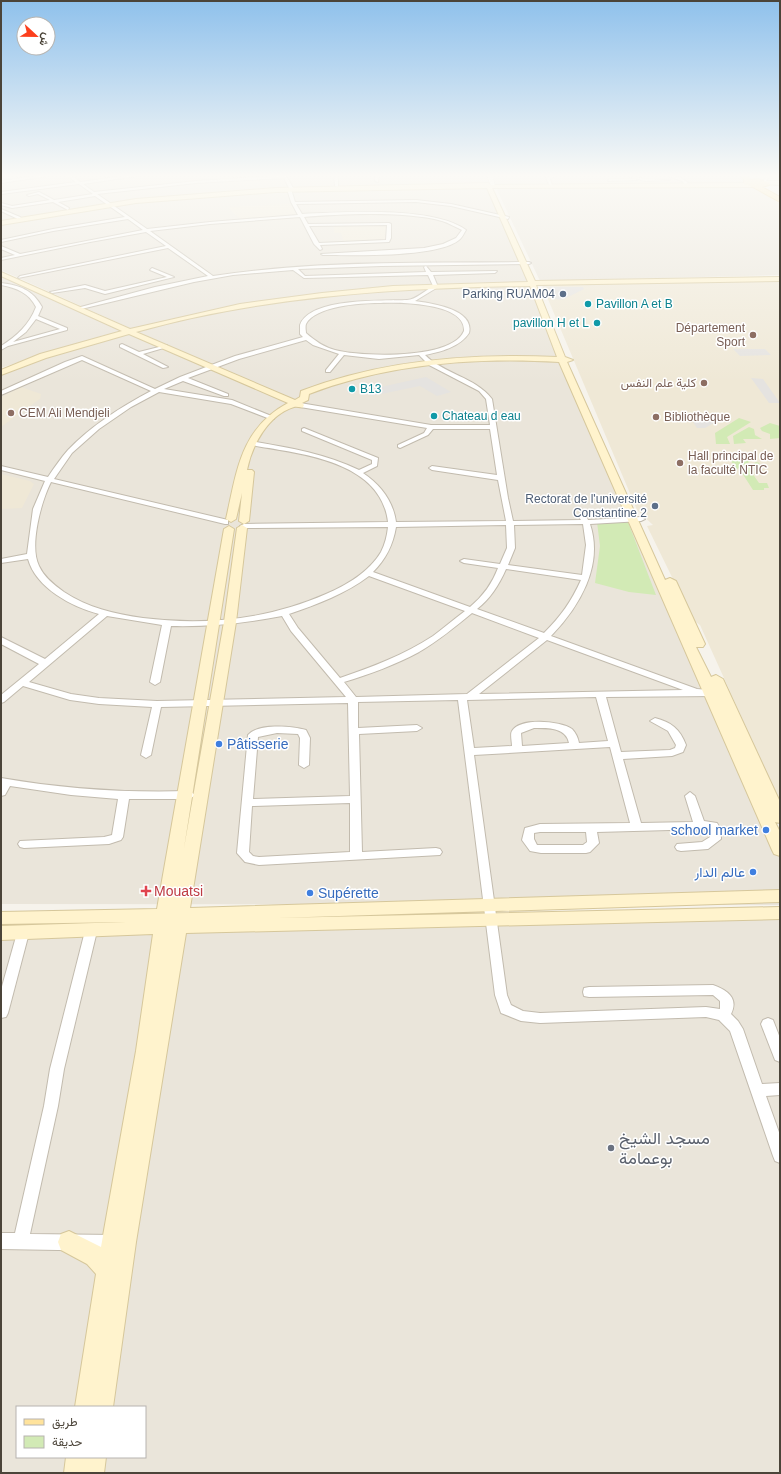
<svg xmlns="http://www.w3.org/2000/svg" width="781" height="1474" font-family="Arial,Vazirmatn,sans-serif">
  <style>
    .residential { fill: #eae5da; fill-rule: evenodd }
    .education { fill: #efe8d6 }
    .green { fill: #d2eab5 }
    .parking { fill: #e5e3e0 }
    .lines { fill: none; stroke-linecap: round; stroke-linejoin: round }
    .minor-casing { stroke: #c2bbae; stroke-width: 2 }
    .tertiary-casing { stroke: #c2bbae; stroke-width: 1 }
    .secondary-casing { stroke: #d6c79b; stroke-width: 2 }
    .primary-casing { stroke: #e6c16a; stroke-width: 2 }
    .minor { fill: #fff; fill-rule: evenodd }
    .tertiary { fill: #fff; fill-rule: evenodd }
    .secondary { fill: #fff3cd; fill-rule: evenodd }
    .primary { fill: #ffe39c; fill-rule: evenodd }
    .service-dot { fill: #5c6f8a; stroke: #fff; stroke-width: 1.5 }
    .culture-dot { fill: #0f9aa8; stroke: #fff; stroke-width: 1.5 }
    .education-dot { fill: #8d6e63; stroke: #fff; stroke-width: 1.5 }
    .shop-dot { fill: #3f7fe0; stroke: #fff; stroke-width: 1.5 }
    .health-dot { fill: #e0444e; stroke: #fff; stroke-width: 1.5 }
    .worship-dot { fill: #6b7280; stroke: #fff; stroke-width: 1.5 }
    .labels { text-anchor: middle; dominant-baseline: central; stroke-width: 3; stroke-linejoin: round; paint-order: stroke }
    .far-service-label { font-size: 12px; fill: #4e5e75; stroke: #fff; text-anchor: end }
    .far-culture-label { font-size: 12px; fill: #0d838f; stroke: #fff; text-anchor: start }
    .far-education-label { font-size: 12px; fill: #785e54; stroke: #fff; text-anchor: start }
    .shop-label { font-size: 14px; fill: #366cbe; stroke: #fff; text-anchor: start }
    .health-label { font-size: 14px; fill: #be3a42; stroke: #fff; text-anchor: start }
    .near-worship-label { font-size: 17px; fill: #5b616d; stroke: #fff; text-anchor: start }
  </style>
  <rect width="100%" height="100%" fill="#f6f3ec"/>
  <g class="residential">
    <path d="M1 175H485L527 280 780 857V905L1 904V373L59 348 1 368V273L125 329 130 328 1 270ZM489 282 372 290 290 297 382 287Z"/>
    <path d="M490 175H736L780 204V275L540 281Z"/>
    <path d="M780 906V1473H1V938L158 934ZM17 1407H145V1457H17Z"/>
  </g>
  <g class="education">
    <path d="M290 204 293 206 297 214 295 215 241 220 228 207Z"/>
    <path d="M386 223 388 225 386 241 344 242 341 233H334V225Z"/>
    <path d="M780 280V802L700 625 693 620 647 526 653 525 637 510 542 285 671 281Z"/>
    <path d="M21 387 41 394 40 399 1 427V397Z"/>
    <path d="M1 474 30 481 34 484 22 508 1 509Z"/>
  </g>
  <g class="green">
    <path d="M739 418 751 422 727 437 730 444H716L715 433Z"/>
    <path d="M770 423 780 426V438L770 439V434L762 431 760 428Z"/>
    <path d="M749 427 754 429 755 435 762 439H743L746 443 734 444 733 436Z"/>
    <path d="M721 451 751 460V461L734 471 732 466 735 464 732 463 730 458 725 457Z"/>
    <path d="M756 462 760 463 750 470 759 483H767L769 488H764V490H753L742 473Z"/>
    <path d="M597 522H628L656 595 629 592 595 583 600 546Z"/>
  </g>
  <g class="parking">
    <path d="M549 287H583L584 289 562 300 555 299Z"/>
    <path d="M733 349H765L771 355 740 356Z"/>
    <path d="M426 377 451 392 437 396 420 386 371 396 363 391Z"/>
    <path d="M751 378 763 379 780 403H769Z"/>
    <path d="M718 414 723 418 705 428H697L693 422Z"/>
  </g>
  <g class="lines">
    <g class="minor-casing">
      <g id="minor">
        <path d="M42 175H55L1 183V181Z"/>
        <path d="M66 175H71L80 182 130 175H144L83 184 94 192 196 181 286 175 293 188 291 189 295 202 416 200 451 204 509 217 508 219 451 206 416 202 296 204 302 214C344 212 433 206 466 230 464 233 462 238 459 240 437 258 353 255 323 255L321 254 424 248 443 244 456 238 462 230C455 227 449 223 442 221 405 211 343 214 304 217L308 224 389 223 391 224V238L389 242 320 245 322 249 320 250 314 244 300 217 210 224 150 231 213 276C318 260 424 263 529 262L531 263 529 264 381 266 298 269 305 276 426 272 424 267 426 266 431 272 497 271 495 273 433 275 438 287 415 301C430 303 475 309 469 333 460 347 440 352 425 355 444 374 475 377 492 399L508 498 513 521 581 520 579 517 583 515H586L588 520 641 517 645 519 641 521 590 524C604 566 579 607 551 636L697 689 720 691 722 693 717 696 606 697 621 752 670 750 675 748 676 745 668 731 650 721 655 718C671 722 680 729 686 745L683 752 672 756 623 759 641 823 693 822 685 796 690 792 695 796 704 821 717 823C721 829 721 832 721 839L708 849 681 851 677 850 675 847 677 844 702 842 710 837V830L706 829 597 832 599 843 590 852 586 853H541L530 851 522 840 525 828 540 824 630 823 610 747 474 755 507 995 511 1005 523 1011 540 1013 706 1007 720 1009V1001L713 995 589 997 584 996 583 992 584 988 589 987 713 985C727 990 739 998 731 1014L738 1021 743 1029 762 1084 780 1083V1095L766 1096 780 1135V1163L775 1161 773 1156 730 1031 719 1020 706 1017 540 1023 521 1021 501 1013 495 995 458 700 358 702V728L417 725 422 728 417 731 359 734 362 852 436 848 440 849 442 852 440 855 259 865 245 862 237 853 248 735C258 723 292 726 306 730L310 738 309 765 304 768 299 765 300 738 298 734 277 733 258 737 253 799 350 796 348 703 161 707 151 755 146 758 141 755 152 707 99 704 70 700 23 686 4 702 1 703V695L39 664 1 644V637L45 659 99 614C72 607 36 588 28 559L1 563V559L27 554 33 509 45 481 1 470V466L48 477C54 468 61 458 68 450 92 425 121 407 151 391L82 360 1 395V391L65 362 82 356 155 389 180 377 235 356 303 337 300 334C300 331 300 327 300 325 310 297 384 301 407 300 415 300 426 290 433 286L428 275 304 278 293 270 233 275 194 282 77 310V308L155 287 208 276 168 248 18 278 20 276 166 246 146 232 90 242 1 260V258L15 255 1 249V246L20 254 143 230 128 219 53 231 1 242V240L53 229 125 217 95 196 58 202 69 208 68 210 53 202 12 208 1 205V203L12 206 50 200 38 194 29 196 27 195 39 192 54 200 93 194 79 184 1 194V192L76 182ZM284 178 289 188 287 189 291 202 298 215 210 222 147 229 97 194 196 183ZM387 225 386 240 319 243 309 226ZM378 303C397 302 466 302 464 331 452 360 361 357 335 350 324 347 315 341 306 333 306 331 305 327 306 324 315 306 361 303 378 303ZM306 340 313 345 339 354 326 370V372H330L344 355 379 359 419 355 429 365 479 391 486 399 490 425H431L300 403 297 405 300 407 427 428 424 433 398 445V447L400 448 428 435 433 429H490L497 475 432 466 429 468 432 470 498 480 506 521 396 522C393 501 381 485 363 473L377 466 378 458 304 428 302 429V431L372 460V464L359 470C326 454 291 448 256 442L253 444 256 446C304 454 381 462 388 522L244 524 240 526 244 528 388 527C387 536 385 544 381 552 369 572 347 585 326 594 269 619 206 626 143 618 115 614 88 608 64 592 54 585 44 577 39 566 29 546 41 502 51 482L225 524H228V520L54 479 72 453 99 429 131 407 159 392 231 404 270 419H274V417L232 400 164 389 183 381 224 396H228V394L188 378 239 359ZM583 524 586 545 582 575 508 565 515 548 514 525ZM506 525 507 548 500 564 464 559 460 561 464 563 498 568C492 584 483 596 470 607L373 572C386 559 393 545 396 527ZM506 569 581 580C571 602 561 616 544 633L477 609C490 599 499 585 506 569ZM369 576 465 611C454 619 444 628 433 636 404 655 372 667 340 678L298 628 289 614C318 604 345 594 369 576ZM472 613 539 638 467 694 356 697 344 682C370 674 395 665 419 652 438 641 455 627 472 613ZM107 616 162 625 150 682 155 685 160 682 171 626C209 627 245 623 282 616L291 631 346 697 157 701 99 698 71 694 29 682ZM547 640 683 690 479 694ZM596 697 608 741 579 743C578 738 576 733 572 729 561 721 520 717 512 731 510 734 512 742 512 746L474 748 467 700ZM534 728C547 728 566 727 569 743L522 746 521 733ZM350 803V852L259 857 253 856 249 852 252 806ZM540 832H586L587 842 583 845H537L534 839V833Z"/>
        <path d="M334 175H338V187L335 186Z"/>
        <path d="M375 175H379L378 182 375 181Z"/>
        <path d="M552 175H558L550 179 552 185 550 186 546 178Z"/>
        <path d="M625 175 645 179 670 180 645 181Z"/>
        <path d="M666 175C674 175 682 177 688 183L685 184 682 181Z"/>
        <path d="M766 175H770L765 183H763Z"/>
        <path d="M609 179H635L637 180 608 181Z"/>
        <path d="M1 209 20 217 21 218 18 219 1 211Z"/>
        <path d="M152 268 174 277 105 294 85 288 52 293 50 292 85 285 105 291 167 277 150 270Z"/>
        <path d="M1 283C19 285 33 290 42 307L38 316 67 328V330L8 346 1 350V346C17 336 29 325 36 307 29 293 17 288 1 285ZM36 319 60 329 13 342 26 332Z"/>
        <path d="M122 344 139 352 167 345V347L143 354 168 367 163 368 120 347V345Z"/>
        <path d="M1 778C64 789 126 793 190 791L195 795 190 799H129L123 837 121 840 109 844 24 848 20 847 18 844 20 841 104 837 112 835 118 799 71 795 10 786 5 795 1 796Z"/>
        <path d="M91 926 95 928 97 931 64 1069 58 1106 30 1234 115 1235 121 1238 123 1243 121 1248 115 1251 1 1249V1233H15L44 1106 50 1069 85 931 87 928Z"/>
        <path d="M23 928 27 930 29 933 8 1013 6 1017 1 1018V990L17 933 19 930Z"/>
        <path d="M768 1018 773 1020 780 1038V1062L775 1060 761 1024 763 1020Z"/>
      </g>
    </g>
    <g class="tertiary-casing">
      <path id="tertiary" d="M487 175H492L495 186H491Z"/>
    </g>
    <g class="secondary-casing">
      <g id="secondary">
        <path d="M765 181H780V185L763 184Z"/>
        <path d="M488 183 491 185 751 183 754 185 751 187 492 188 535 281 780 277V281L536 285 565 357 573 360 567 362 665 580 670 578 676 581 705 644 703 647H696L711 677 716 675 723 679 780 802V823L775 822 780 832V856L774 854 772 850 559 362C475 357 387 364 309 394L308 400 302 403 304 405 303 407C300 408 297 406 294 407 268 415 252 445 247 470H252L254 472 249 521 244 524 239 521 242 493 236 519 231 522 226 519C237 471 240 429 288 403L129 334 46 358 1 375V370L40 354 122 331 1 276V272L130 329 240 304 322 293 393 286 528 282 487 188 276 192 136 203 1 225V221L136 199 276 188ZM530 286 557 357C471 353 382 360 301 391L300 397 295 400 136 332C264 296 397 288 530 286Z"/>
        <path d="M242 525 247 528 236 622 190 908 780 890V902L277 918 780 907V919L186 933 136 1242 113 1407H75L96 1274 87 1264 61 1250 58 1242 61 1234 69 1231 101 1247 136 1051 153 934 1 940V926L126 922 1 924V912L157 909 224 529 229 526 234 529 184 848 224 622 237 528Z"/>
        <path d="M66 1457H106L104 1473H64Z"/>
      </g>
    </g>
    <g class="primary-casing">
      <path id="primary" d="M739 175H746L750 180 758 179 769 183V185L762 187 780 197V202L753 187 744 184V179Z"/>
    </g>
    <use href="#minor" class="minor"/>
    <use href="#tertiary" class="tertiary"/>
    <use href="#secondary" class="secondary"/>
    <use href="#primary" class="primary"/>
  </g>
  <linearGradient id="sky" x2="0" y2="1"><stop stop-color="#8fc1ec"/><stop offset="0.46" stop-color="#fbfaf6"/><stop offset="1" stop-color="#fbfaf6" stop-opacity="0"/></linearGradient>
  <rect width="781" height="382" fill="url(#sky)"/>
  <g class="service-dot">
    <circle cx="563" cy="294" r="4"/>
    <circle cx="655" cy="506" r="4"/>
  </g>
  <g class="culture-dot">
    <circle cx="588" cy="304" r="4"/>
    <circle cx="597" cy="323" r="4"/>
    <circle cx="352" cy="389" r="4"/>
    <circle cx="434" cy="416" r="4"/>
  </g>
  <g class="education-dot">
    <circle cx="753" cy="335" r="4"/>
    <circle cx="704" cy="383" r="4"/>
    <circle cx="11" cy="413" r="4"/>
    <circle cx="656" cy="417" r="4"/>
    <circle cx="680" cy="463" r="4"/>
  </g>
  <g class="shop-dot">
    <circle cx="219" cy="744" r="4"/>
    <circle cx="766" cy="830" r="4"/>
    <circle cx="753" cy="872" r="4"/>
    <circle cx="310" cy="893" r="4"/>
  </g>
  <path class="health-dot" d="M144 885h4v4h4v4h-4v4h-4v-4h-4v-4h4z"/>
  <circle class="worship-dot" cx="611" cy="1148" r="4"/>
  <g class="labels">
    <g class="far-service-label">
      <text x="555" y="294">Parking RUAM04</text>
      <text x="647" y="499">Rectorat de l'université<tspan x="647" dy="14">Constantine 2</tspan></text>
    </g>
    <g class="far-culture-label">
      <text x="596" y="304">Pavillon A et B</text>
      <text x="589" y="323" text-anchor="end">pavillon H et L</text>
      <text x="360" y="389">B13</text>
      <text x="442" y="416">Chateau d eau</text>
    </g>
    <g class="far-education-label">
      <text x="745" y="328" text-anchor="end">Département<tspan x="745" dy="14">Sport</tspan></text>
      <text x="696" y="383" text-anchor="end">كلية علم النفس</text>
      <text x="19" y="413">CEM Ali Mendjeli</text>
      <text x="664" y="417">Bibliothèque</text>
      <text x="688" y="456">Hall principal de<tspan x="688" dy="14">la faculté NTIC</tspan></text>
    </g>
    <g class="shop-label">
      <text x="227" y="744">Pâtisserie</text>
      <text x="758" y="830" text-anchor="end">school market</text>
      <text x="745" y="872" text-anchor="end">عالم الدار</text>
      <text x="318" y="893">Supérette</text>
    </g>
    <g class="health-label">
      <text x="154" y="891">Mouatsi</text>
    </g>
    <g class="near-worship-label">
      <text x="619" y="1138">مسجد الشيخ<tspan x="619" dy="20">بوعمامة</tspan></text>
    </g>
  </g>
  <rect width="781" height="1474" fill="none" stroke="#4b4439" stroke-width="4"/>
  <rect x="16" y="1406" width="130" height="52" fill="#ffffff" stroke="#b7b4b0"/>
  <rect x="24" y="1419" width="20" height="6" fill="#ffe39c" stroke="#b7b4b0"/>
  <text x="52" y="1426" font-size="12" fill="#4b4439">طريق</text>
  <rect x="24" y="1436" width="20" height="12" fill="#d2eab5" stroke="#b7b4b0"/>
  <text x="52" y="1446" font-size="12" fill="#4b4439">حديقة</text>
  <g transform="translate(36 36) rotate(112)"><circle r="19" fill="#ffffff" stroke="#b7b4b0"/>
  <path d="M0-3L7 15L0 10L-7 15Z" fill="#fc3f1d"/>
  <text y="-6" font-size="11" font-weight="bold" text-anchor="middle" fill="#4b4439">ش</text>
  </g>
</svg>
